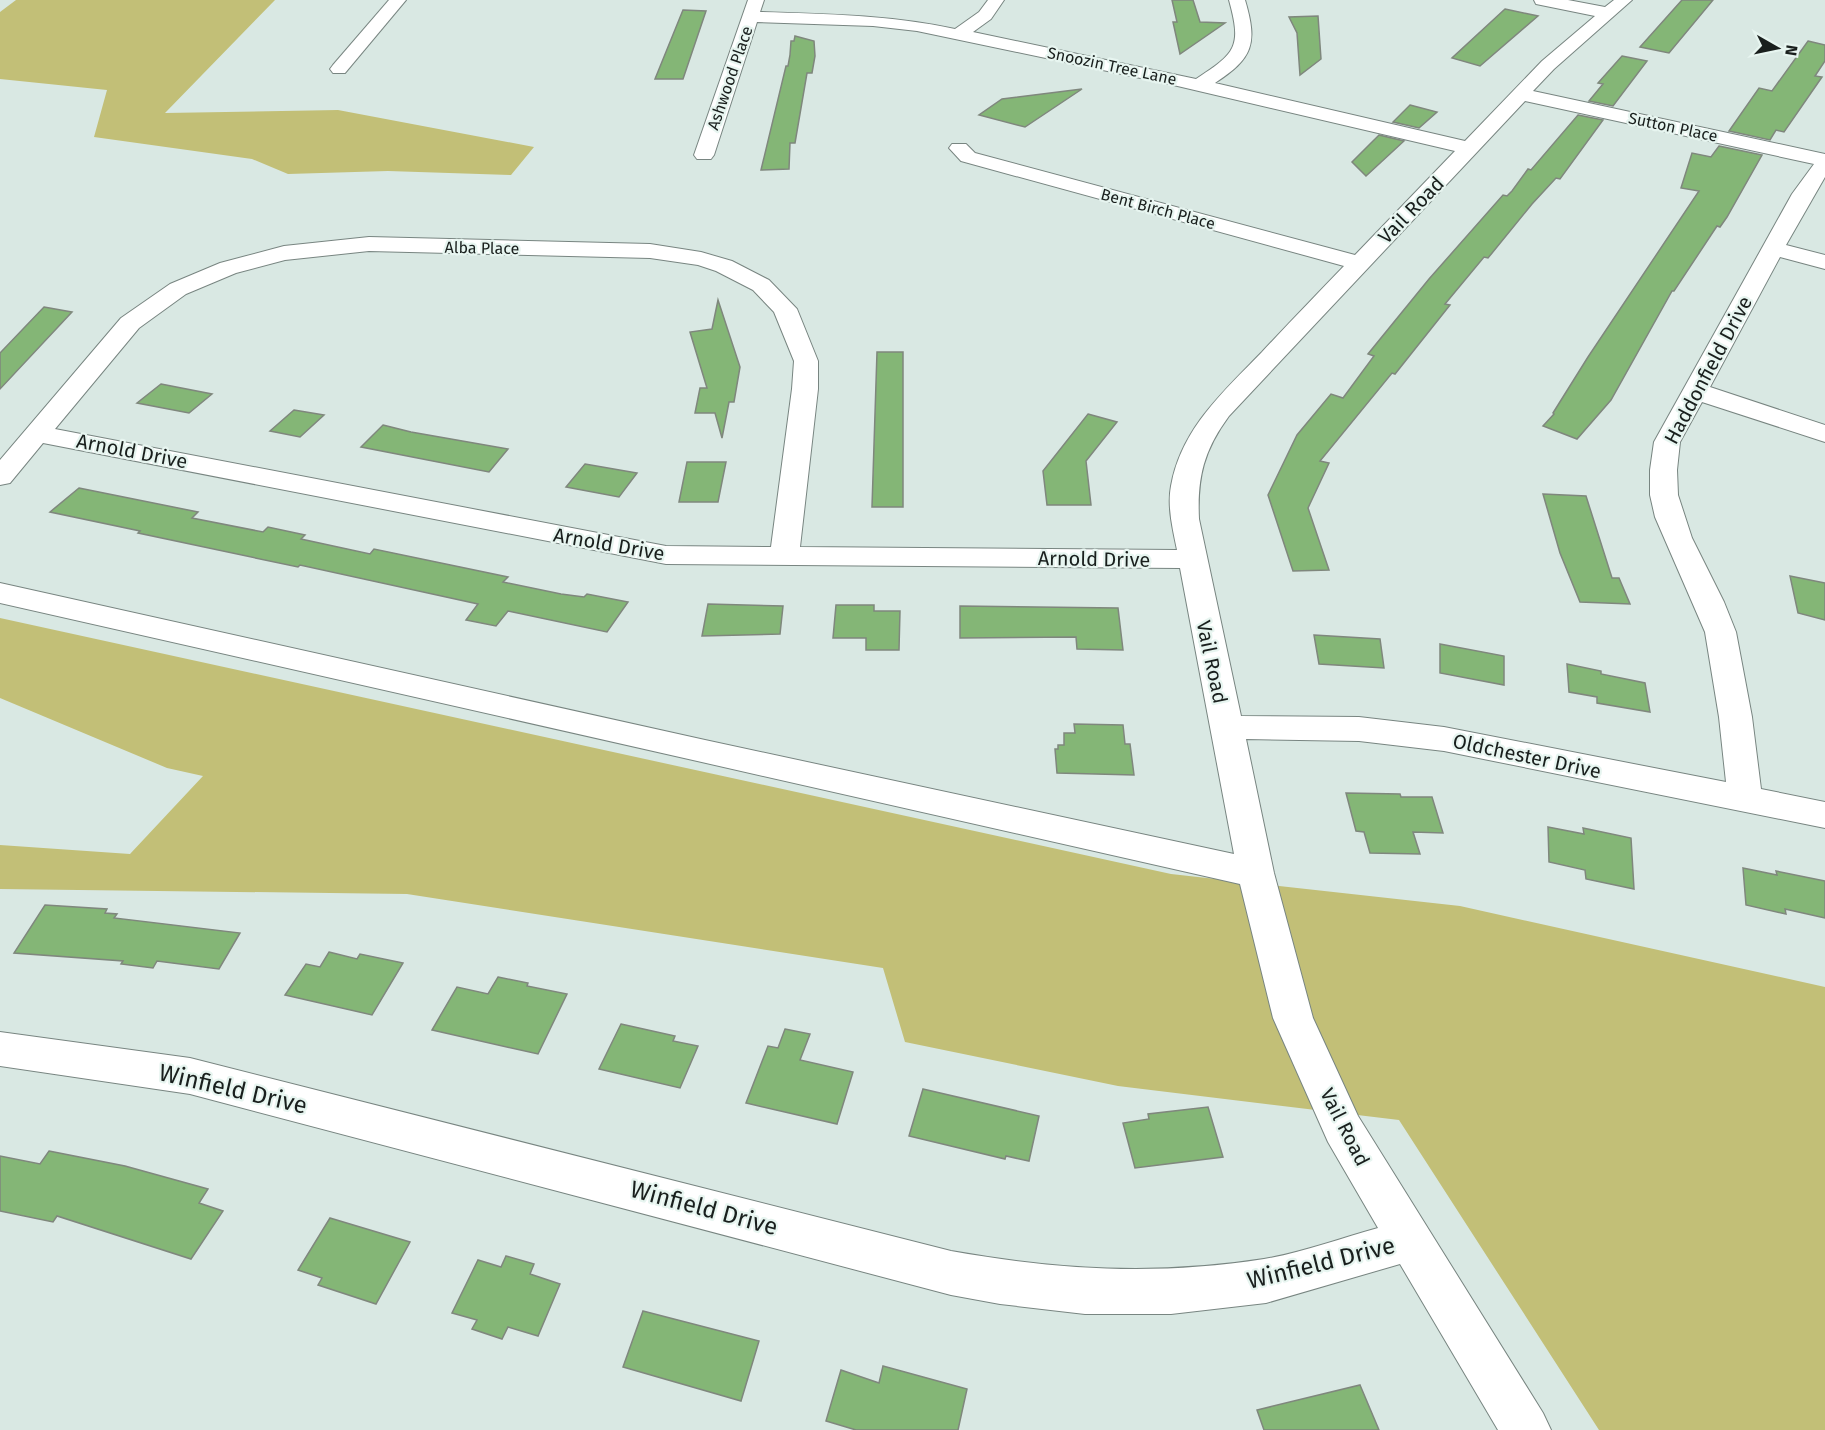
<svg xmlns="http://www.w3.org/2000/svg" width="1825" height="1430" font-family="'Fira Sans',sans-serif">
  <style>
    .green { fill: #c2bf77 }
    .building { fill: #84b676; stroke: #7f877d; stroke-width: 1.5 }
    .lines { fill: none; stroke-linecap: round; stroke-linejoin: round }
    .minor-casing { stroke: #788581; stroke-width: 2 }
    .minor { fill: #fff; fill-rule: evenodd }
    .labels { text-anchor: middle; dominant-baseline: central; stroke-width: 4.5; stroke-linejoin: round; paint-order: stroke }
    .far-street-label { font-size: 16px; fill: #191f1d; stroke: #e7f5f0 }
    .street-label { font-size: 20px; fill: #191f1d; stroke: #e7f5f0 }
    .near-street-label { font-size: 24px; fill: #191f1d; stroke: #e7f5f0 }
  </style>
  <rect width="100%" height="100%" fill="#d9e8e3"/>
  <g class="green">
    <path d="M16 0H275L165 113 338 110 534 147 511 175 388 171 288 174 252 159 94 137 107 90 0 79V12Z"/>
    <path d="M0 618 1171 874 1460 906 1825 987V1430H1599L1399 1120 1118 1086 905 1042 883 968 407 894 0 889V845L130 854 203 776 167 768 0 698Z"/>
  </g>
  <g class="building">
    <path d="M1172 0H1193L1200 22 1225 23 1180 54 1173 22H1177Z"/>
    <path d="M1682 0H1713L1669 53 1640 47Z"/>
    <path d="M1505 9 1538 16 1480 66 1452 58Z"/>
    <path d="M683 10 706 11 683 79H655Z"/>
    <path d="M1318 16 1321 59 1300 75 1297 33 1289 17Z"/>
    <path d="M795 36 814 41 815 56 812 73H807L795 143H790L789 169 761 170 786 66H788L790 55 791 41H794Z"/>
    <path d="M1808 41 1825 45V61L1815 76 1822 77 1784 132 1776 130 1770 140 1729 131 1759 88 1772 91Z"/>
    <path d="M1622 56 1647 61 1613 106 1589 101 1603 84 1598 83Z"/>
    <path d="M1082 89 1025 127 979 115 1002 99Z"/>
    <path d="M1410 105 1437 112 1419 128 1393 122Z"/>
    <path d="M1578 115 1603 120 1560 179 1556 178 1532 204 1488 258 1484 257 1445 304 1450 305 1395 374 1392 373 1320 461 1329 463 1308 508 1329 570 1293 571 1268 495 1297 435 1331 394 1343 398 1374 356 1368 354 1429 279 1503 195 1507 196 1512 191 1528 169 1531 170Z"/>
    <path d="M1379 135 1404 141 1366 176 1352 162Z"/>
    <path d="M1719 146 1762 155 1727 217 1720 227 1717 226 1674 291H1672L1611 400 1577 439 1543 426 1554 414 1553 413 1588 357 1699 191 1681 188 1692 153 1711 157Z"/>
    <path d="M718 300 740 367 734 402H729L722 438 715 413H695L700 388H707L690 332 712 329Z"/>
    <path d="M44 307 72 312 0 389V353Z"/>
    <path d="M877 352H903V507H872Z"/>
    <path d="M161 384 212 394 189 413 137 403Z"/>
    <path d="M294 410 324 415 300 437 270 431Z"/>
    <path d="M1088 414 1117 422 1086 461 1091 505H1047L1043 471Z"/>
    <path d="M383 425 411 432 508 449 489 472 361 447Z"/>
    <path d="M687 462H726L718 502H679Z"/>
    <path d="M585 464 637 473 619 497 566 487Z"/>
    <path d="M79 488 198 512 192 518 263 532 268 527 305 535 301 539 370 554 374 549 508 577 503 582 561 594 584 597 587 594 628 602 607 632 508 611 496 626 466 620 478 604 300 565 298 567 138 533 140 531 50 512Z"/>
    <path d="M1543 494 1586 496 1612 578H1619L1630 604 1580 602 1560 553Z"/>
    <path d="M1790 576 1825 583V620L1798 613Z"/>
    <path d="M708 604 783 606 780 634 702 636Z"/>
    <path d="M836 605H874V611H900L899 650H866V638H833Z"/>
    <path d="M960 606 1118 608 1123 650 1077 649 1076 637 960 638Z"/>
    <path d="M1314 635 1380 639 1384 668 1319 664Z"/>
    <path d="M1440 644 1504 656V685L1440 673Z"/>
    <path d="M1567 664 1601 671V674L1645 683 1650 712 1597 703V697L1569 692Z"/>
    <path d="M1074 724 1123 725 1125 744H1130L1134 775 1057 773 1055 749H1058V745H1064V733H1075Z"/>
    <path d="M1346 793 1400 794 1401 797H1432L1443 833 1413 832 1420 854 1370 853 1364 832 1356 831Z"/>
    <path d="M1548 827 1584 834 1583 828 1631 838 1634 889 1586 879 1585 870 1549 862Z"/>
    <path d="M1743 868 1777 875 1776 871 1825 881V918L1785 909 1786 914 1746 905Z"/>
    <path d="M45 905 107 909 105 913 117 914 114 918 240 933 219 969 157 961 153 968 121 964 123 961 14 953Z"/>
    <path d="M329 952 357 959 360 954 403 963 372 1015 285 995 306 964 320 967Z"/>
    <path d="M498 977 528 983 527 986 567 994 538 1054 432 1030 457 987 488 994Z"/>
    <path d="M621 1024 675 1036 673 1041 698 1046 680 1088 599 1069Z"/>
    <path d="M785 1029 810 1034 800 1060 853 1072 837 1124 746 1103 768 1046 778 1048Z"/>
    <path d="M923 1089 1039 1116 1029 1161 1006 1156 1005 1159 909 1136Z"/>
    <path d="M1208 1107 1223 1157 1135 1168 1123 1123 1149 1119 1148 1114Z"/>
    <path d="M49 1151 125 1166 208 1189 199 1203 223 1211 191 1259 57 1216 53 1222 0 1211V1156L40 1164Z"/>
    <path d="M330 1218 410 1242 376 1304 318 1285 322 1278 298 1270Z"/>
    <path d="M506 1256 534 1264 530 1274 560 1284 538 1336 508 1327 502 1339 472 1329 477 1320 452 1313 478 1260 501 1267Z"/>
    <path d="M643 1311 759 1341 741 1401 623 1367Z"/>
    <path d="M883 1366 967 1389 958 1430H856L826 1421 841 1370 879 1383Z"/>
    <path d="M1360 1385 1379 1430H1264L1257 1410Z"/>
  </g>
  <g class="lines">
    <g class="minor-casing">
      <g id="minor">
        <path d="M389 0H406L345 73H333L330 69 333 65Z"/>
        <path d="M748 0H764L760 12C826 14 890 15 955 29L979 12 988 0H1004L991 19 973 32 1196 79C1236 53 1242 47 1229 0H1245C1258 44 1253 58 1215 83L1465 141 1542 61 1595 16 1536 4 1534 0H1568L1605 7 1614 0H1632L1554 69 1533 91 1825 154V177L1786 245 1825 255V269L1780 257 1710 387 1825 425V442L1702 402 1680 442 1677 470 1678 495 1692 538 1724 602 1736 632 1752 717 1761 789 1825 802V828L1444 751 1359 741 1246 739 1274 873 1313 1018 1358 1116 1543 1413 1551 1430H1498L1400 1264 1266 1303 1171 1314H1085L1000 1304 951 1295 190 1094 0 1066V1032L190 1058 951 1251C1059 1270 1155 1276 1264 1259 1302 1253 1341 1238 1378 1228L1328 1142 1273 1018 1240 884 0 603V583L705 740 1234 854 1180 568 666 564 43 443 10 483 0 485V460L121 318 170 284 220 263 284 246 369 237 650 244 701 252 732 261 769 280 797 309 818 361V389L800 547 1177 550C1173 530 1167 507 1171 486 1181 429 1223 392 1262 352 1289 323 1317 294 1344 266L961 161 949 148 952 144H966L975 153 1355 255 1455 151 1169 84 917 31 873 26 757 22 714 155 711 159H697L694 155ZM1525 101 1814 164 1792 194 1654 442 1650 470V495L1655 517 1705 632 1719 717 1726 782 1444 727 1359 717 1241 716 1199 519C1197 477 1204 450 1229 416ZM369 251 650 258 698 265 716 271 753 290 774 312 794 361 792 389 771 547 666 546 55 429 139 328 186 294 236 273 285 260Z"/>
      </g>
    </g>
    <use href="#minor" class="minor"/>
  </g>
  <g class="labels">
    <g class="far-street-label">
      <text transform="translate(1112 66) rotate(12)">Snoozin Tree Lane</text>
      <text transform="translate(730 78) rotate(-71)">Ashwood Place</text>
      <text transform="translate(1673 127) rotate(12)">Sutton Place</text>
      <text transform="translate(1158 209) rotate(15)">Bent Birch Place</text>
      <text transform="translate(482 248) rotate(1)">Alba Place</text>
    </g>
    <g class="street-label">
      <text transform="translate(1411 210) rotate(-46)">Vail Road</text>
      <text transform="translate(1708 370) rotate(-62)">Haddonfield Drive</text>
      <text transform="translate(132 451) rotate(11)">Arnold Drive</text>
      <text transform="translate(609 544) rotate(10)">Arnold Drive</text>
      <text transform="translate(1094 559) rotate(1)">Arnold Drive</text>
      <text transform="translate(1212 662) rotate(78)">Vail Road</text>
      <text transform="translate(1527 756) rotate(12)">Oldchester Drive</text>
      <text transform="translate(1345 1127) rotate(63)">Vail Road</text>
    </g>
    <g class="near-street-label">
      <text transform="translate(233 1089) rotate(13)">Winfield Drive</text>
      <text transform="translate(704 1208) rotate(15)">Winfield Drive</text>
      <text transform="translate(1321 1263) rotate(-14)">Winfield Drive</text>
    </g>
  </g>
  <g transform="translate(1777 48) rotate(99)" stroke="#e7f5f0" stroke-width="4.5" paint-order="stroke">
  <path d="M0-4.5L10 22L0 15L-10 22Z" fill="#191f1d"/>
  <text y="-9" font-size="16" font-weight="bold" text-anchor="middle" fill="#191f1d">N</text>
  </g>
</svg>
